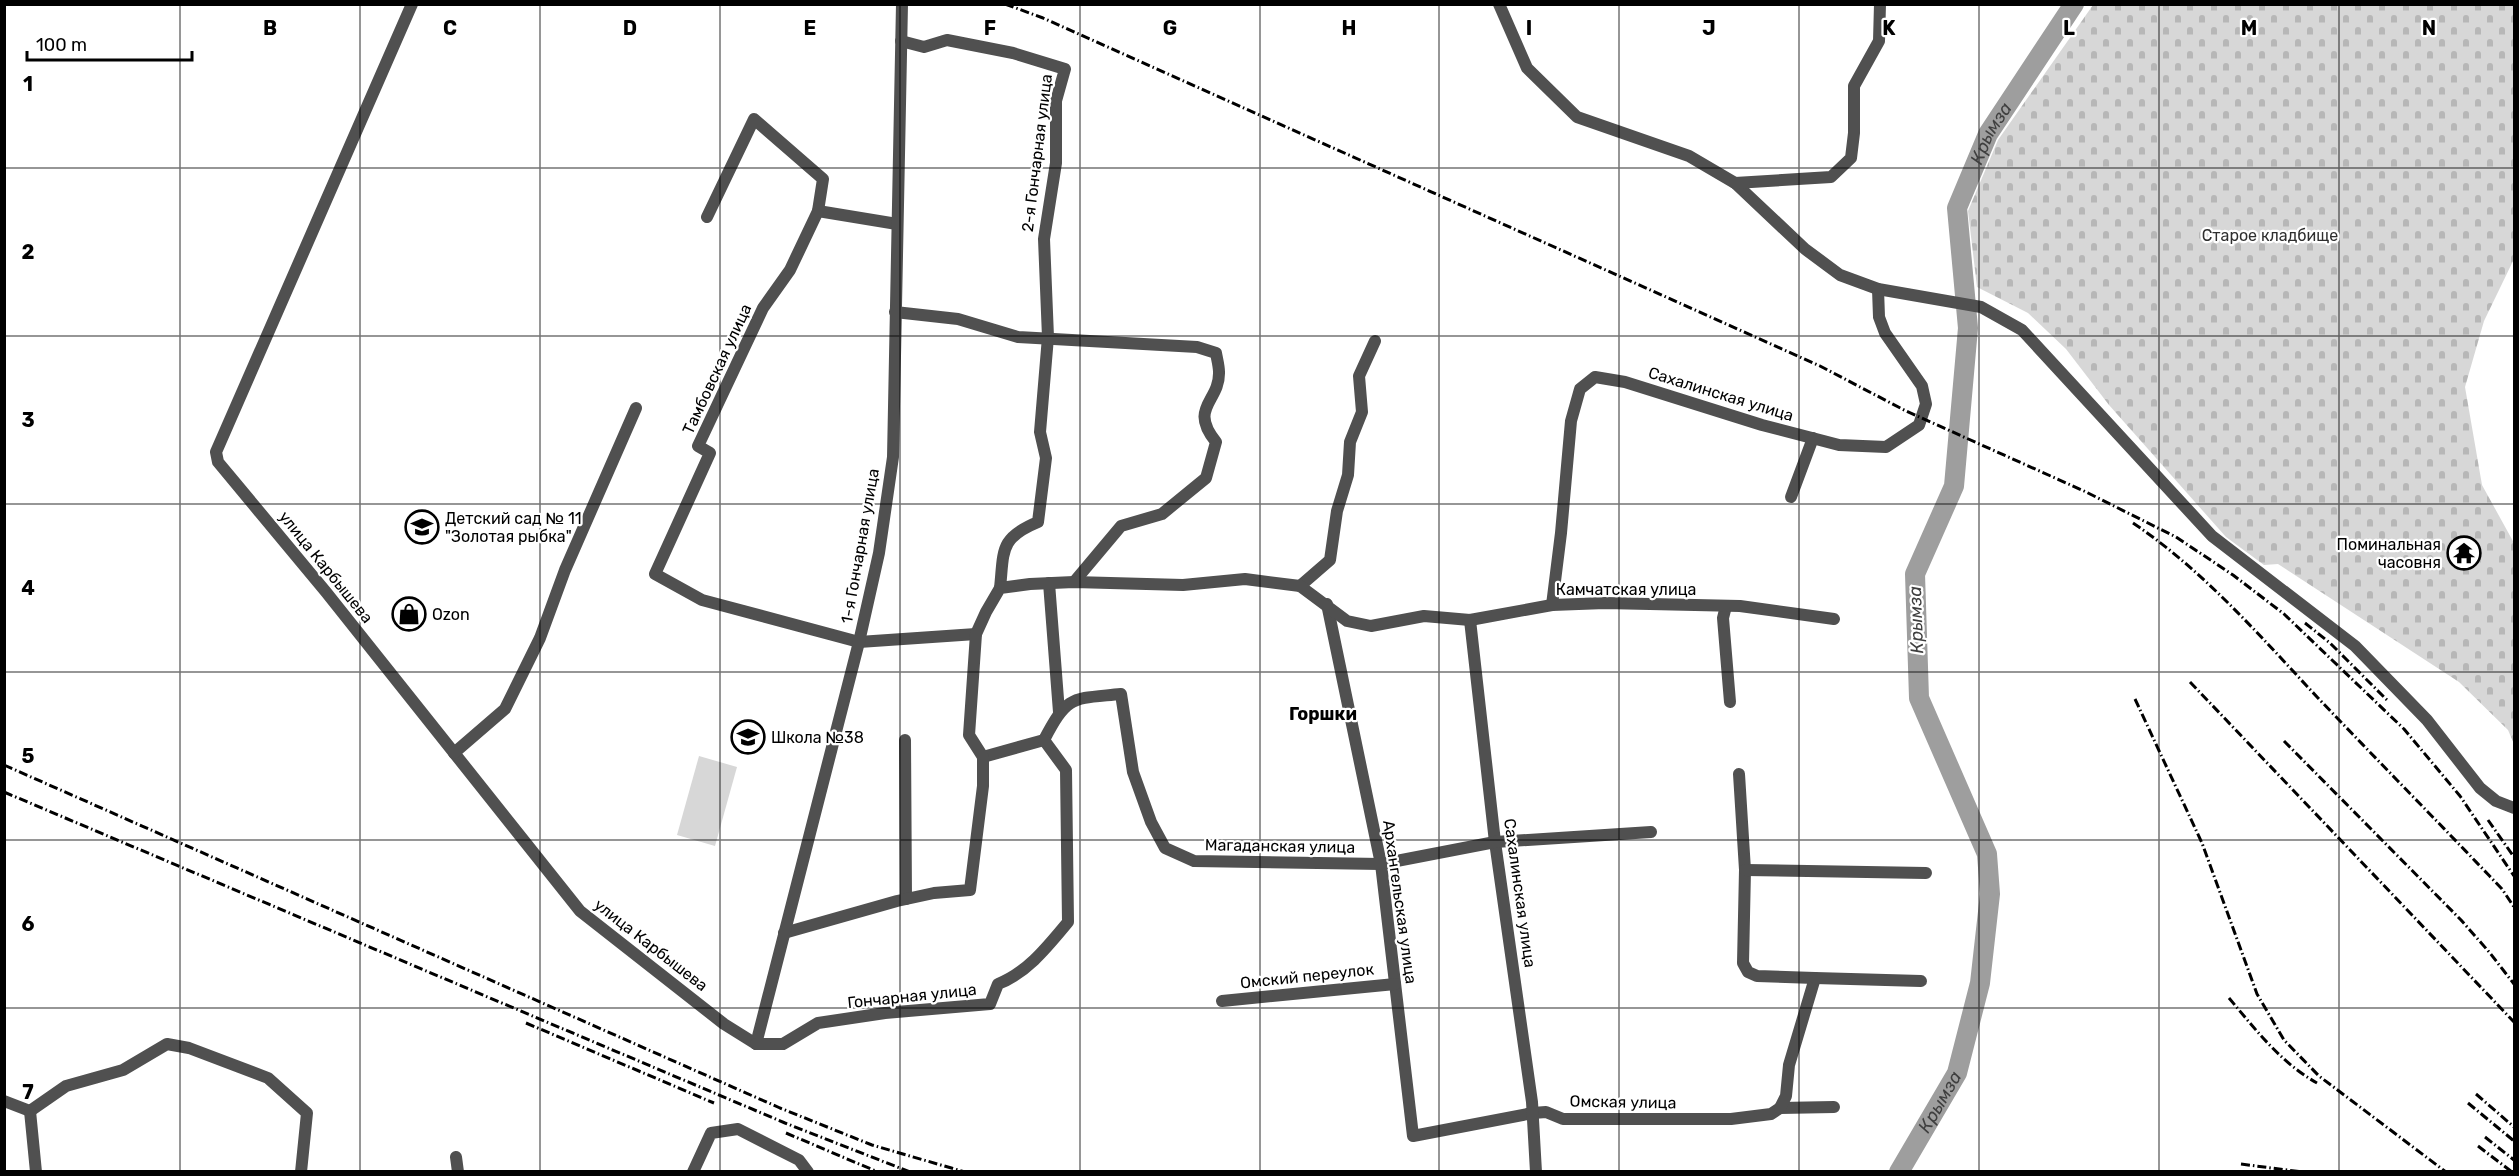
<svg xmlns="http://www.w3.org/2000/svg" width="2519" height="1176" font-family="Rubik,sans-serif">
  <style>
    .cemetery { fill: url(#cemetery-stones) }
    .park { fill: #d7d7d7 }
    .lines { fill: none; stroke-linecap: round; stroke-linejoin: round }
    .river { stroke: #9e9e9e; stroke-width: 20 }
    .minor { stroke: #505050; stroke-width: 12 }
    .rail { stroke: #000; stroke-width: 3; stroke-dasharray: 9 3 1.5 3; stroke-linecap: butt }
    .grid { fill: none; stroke: #000; stroke-width: 1.5; stroke-opacity: 0.55 }
    .labels { text-anchor: middle; dominant-baseline: central; stroke-width: 4.5; stroke-linejoin: round; paint-order: stroke }
    .street-label { font-size: 16px; fill: #000; stroke: #fff }
    .park-label { font-size: 16px; fill: #2e2e2e; stroke: #fff }
    .poi-label { font-size: 16px; fill: #000; stroke: #fff; text-anchor: start }
    .water-label { font-size: 18px; font-style: italic; fill: #3f3f3f; stroke: #fff }
    .neighbourhood-label { font-size: 18px; font-weight: bold; fill: #000; stroke: #fff }
    .grid-label { font-size: 20px; text-anchor: middle; font-weight: bold; fill: #000; stroke: #fff; stroke-width: 4.5; stroke-linejoin: round; paint-order: stroke }
  </style>
  <defs>
    <pattern id="cemetery-stones" width="16" height="16" patternUnits="userSpaceOnUse" patternTransform="scale(1.5)"><rect width="16" height="16" fill="#d7d7d7"/><path d="M2 7V4a2 2 0 0 1 4 0v3zM10 15v-3a2 2 0 0 1 4 0v3z" fill="#b7b7b7"/></pattern>
  </defs>
  <rect width="100%" height="100%" fill="#fff"/>
  <path class="cemetery" d="M2093 5H2514V259L2484 321 2465 387 2482 485 2514 543V744L2508 730 2459 682 2278 564 2264 565 2226 537 2109 405 2066 349 2028 313 1977 287 1968 211 1998 140Z"/>
  <path class="park" d="M699 756 737 767 715 846 677 835Z"/>
  <g class="lines">
    <path class="river" id="s1" d="M1899 1172 1957 1073 1980 983 1990 894 1987 854 1919 698 1915 574 1954 486 1968 328 1957 208 1988 134 2074 4"/>
    <g class="minor">
      <path d="M412 4 216 452 218 462 326 592 580 911 724 1024 756 1044"/>
      <path d="M1499 4 1527 68 1577 117 1689 156 1735 183 1805 249 1840 275 1878 289 1981 307 2022 330 2212 536 2355 646 2427 720 2480 788 2496 801 2514 808"/>
      <path d="M901 41 924 47 947 40 1013 53 1065 69 1056 101V163L1044 239 1048 337 1040 432 1046 458 1038 522C999 538 1004 551 1000 588"/>
      <path d="M1735 183 1831 177 1851 158 1854 133V86L1879 41 1880 4"/>
      <path d="M818 211 897 224"/>
      <path d="M707 217 754 119 823 179 818 211 790 270 763 308 698 446 710 453 655 574 702 600 859 642 976 634"/>
      <path d="M895 312 958 319 1018 337 1197 347 1216 353C1217 359 1219 366 1219 372 1220 402 1188 407 1216 442L1206 478 1162 514 1121 526 1074 582"/>
      <path d="M1791 497 1813 438"/>
      <path d="M1049 583 1059 712"/>
      <path d="M1300 586 1330 560 1337 511 1348 475 1350 442 1362 412 1359 376 1375 341"/>
      <path d="M1327 604 1381 864 1413 1136 1533 1113 1546 1112 1563 1119H1731L1771 1114 1780 1108 1834 1107"/>
      <path d="M1552 605 1561 533 1571 421 1580 389 1595 377 1625 382 1762 425 1839 445 1886 447 1919 425 1926 404 1922 386 1885 333 1879 317 1878 289"/>
      <path d="M1726 606 1723 618 1730 702"/>
      <path d="M1470 620 1495 842 1532 1102 1536 1172"/>
      <path d="M905 740 906 899"/>
      <path d="M1044 740C1068 694 1072 699 1121 694L1133 772 1151 822 1165 848 1194 861 1381 864 1495 842 1651 832"/>
      <path d="M454 753 505 709 540 638 565 570 636 408"/>
      <path d="M983 757 1044 740"/>
      <path d="M1739 774 1745 870 1743 963 1748 972 1757 976 1815 978 1789 1065 1786 1096 1780 1108"/>
      <path d="M1745 870 1926 873"/>
      <path d="M784 933 897 901 934 893 970 890 983 786V757L969 735 976 634 986 612 1000 588 1030 584 1074 582 1183 585 1245 579 1300 586 1347 621 1371 626 1424 616 1470 620 1552 605 1605 603 1740 606 1834 619"/>
      <path d="M1815 978 1921 981"/>
      <path d="M1222 1001 1395 984"/>
      <path d="M756 1044 859 642 879 553 893 457 902 4"/>
      <path d="M756 1044H783L818 1023 885 1013 990 1004 998 984C1027 973 1048 946 1068 922L1066 770 1044 740"/>
      <path d="M4 1101 30 1111 66 1086 123 1070 167 1044 189 1048 268 1078 307 1113 301 1172"/>
      <path d="M30 1111 36 1172"/>
      <path d="M456 1157 458 1172"/>
      <path d="M693 1172 711 1133 738 1129 799 1160 808 1172"/>
    </g>
    <g class="rail">
      <path d="M1005 4 1043 18 1820 366 1906 411 2084 491 2176 537 2233 575 2284 614 2404 729 2460 796 2514 876"/>
      <path d="M2133 523C2203 570 2261 637 2318 698 2379 762 2441 825 2502 889L2514 907"/>
      <path d="M2305 623 2330 643 2388 701"/>
      <path d="M2190 682 2514 1022"/>
      <path d="M2135 699 2202 843 2257 994 2284 1040 2319 1076 2446 1172"/>
      <path d="M2284 741 2461 920 2490 953 2514 984"/>
      <path d="M4 765 780 1108 872 1145 965 1172"/>
      <path d="M4 792 785 1123 910 1172"/>
      <path d="M2488 820 2514 857"/>
      <path d="M2229 998C2255 1029 2281 1063 2317 1083"/>
      <path d="M526 1023 714 1103"/>
      <path d="M2476 1094 2514 1127"/>
      <path d="M2468 1103 2514 1141"/>
      <path d="M786 1133 878 1172"/>
      <path d="M2485 1137 2514 1160"/>
      <path d="M2478 1146 2512 1172"/>
      <path d="M2241 1164 2302 1172"/>
    </g>
  </g>
  <path class="grid" d="M180 4V1172M360 4V1172M540 4V1172M720 4V1172M900 4V1172M1080 4V1172M1260 4V1172M1439 4V1172M1619 4V1172M1799 4V1172M1979 4V1172M2159 4V1172M2339 4V1172M4 168H2514M4 336H2514M4 504H2514M4 672H2514M4 840H2514M4 1008H2514"/>
  <defs>
    <g id="school-ring" transform="scale(1.725)"><circle r="9.5" fill="#fff" stroke="#000" stroke-width="1.5"/><path d="M0-5L7-2L0 1L-7-2ZM-4 1L0 2.5L4 1V4Q0 6-4 4Z" fill="#000"/></g>
    <g id="temple-ring" transform="scale(1.725)"><circle r="9.5" fill="#fff" stroke="#000" stroke-width="1.5"/><path d="M0-6L5-2H3V0L6.5 2.5H4V6H1.5V3h-3V6H-4V2.5H-6.5L-3 0V-2H-5Z" fill="#000"/></g>
    <g id="shop-ring" transform="scale(1.725)"><circle r="9.5" fill="#fff" stroke="#000" stroke-width="1.5"/><path d="M-5-2.5h2.3a2.7 3.5 0 0 1 5.4 0H5L5.5 6h-11ZM-1.5-2.5h3a1.5 2.3 0 0 0-3 0Z" fill="#000"/></g>
  </defs>
  <g fill-rule="evenodd">
    <use href="#school-ring" x="422" y="527"/>
    <use href="#temple-ring" x="2464" y="553"/>
    <use href="#shop-ring" x="409" y="614"/>
    <use href="#school-ring" x="748" y="737"/>
  </g>
  <g class="labels">
    <g class="street-label">
      <text transform="translate(1037 153) rotate(-83)">2-я Гончарная улица</text>
      <text transform="translate(717 369) rotate(-65)">Тамбовская улица</text>
      <text transform="translate(1721 394) rotate(17)">Сахалинская улица</text>
      <text transform="translate(860 546) rotate(-80)">1-я Гончарная улица</text>
      <text transform="translate(326 567) rotate(51)">улица Карбышева</text>
      <text x="1626" y="589">Камчатская улица</text>
      <text transform="translate(1280 846) rotate(1)">Магаданская улица</text>
      <text transform="translate(1520 893) rotate(82)">Сахалинская улица</text>
      <text transform="translate(1400 902) rotate(82)">Архангельская улица</text>
      <text transform="translate(651 945) rotate(38)">улица Карбышева</text>
      <text transform="translate(1307 976) rotate(-6)">Омский переулок</text>
      <text transform="translate(912 996) rotate(-6)">Гончарная улица</text>
      <text transform="translate(1623 1102) rotate(1)">Омская улица</text>
    </g>
    <g class="park-label">
      <text x="2270" y="235">Старое кладбище</text>
    </g>
    <g class="poi-label">
      <text x="445" y="518">Детский сад № 11<tspan x="445" dy="18">"Золотая рыбка"</tspan></text>
      <text x="2441" y="544" text-anchor="end">Поминальная<tspan x="2441" dy="18">часовня</tspan></text>
      <text x="432" y="614">Ozon</text>
      <text x="771" y="737">Школа №38</text>
    </g>
    <g class="water-label">
      <text stroke="none"><textPath href="#s1" startOffset="1089">Крымза</textPath></text>
      <text transform="translate(1916 620) rotate(-92)">Крымза</text>
      <text stroke="none"><textPath href="#s1" startOffset="81">Крымза</textPath></text>
    </g>
    <g class="neighbourhood-label">
      <text x="1323" y="714">Горшки</text>
    </g>
  </g>
  <g class="grid-label">
    <text x="270" y="35">B</text>
    <text x="450" y="35">C</text>
    <text x="630" y="35">D</text>
    <text x="810" y="35">E</text>
    <text x="990" y="35">F</text>
    <text x="1170" y="35">G</text>
    <text x="1349" y="35">H</text>
    <text x="1529" y="35">I</text>
    <text x="1709" y="35">J</text>
    <text x="1889" y="35">K</text>
    <text x="2069" y="35">L</text>
    <text x="2249" y="35">M</text>
    <text x="2429" y="35">N</text>
    <text x="28" y="91">1</text>
    <text x="28" y="259">2</text>
    <text x="28" y="427">3</text>
    <text x="28" y="595">4</text>
    <text x="28" y="763">5</text>
    <text x="28" y="931">6</text>
    <text x="28" y="1099">7</text>
  </g>
  <rect width="2519" height="1176" fill="none" stroke="#000000" stroke-width="12"/>
  <path d="M27 51v9h165v-9" fill="none" stroke="#000000" stroke-width="3"/>
  <text x="36" y="51" font-size="18" fill="#000000" stroke="#ffffff" stroke-width="4.5" paint-order="stroke">100 m</text>
</svg>
